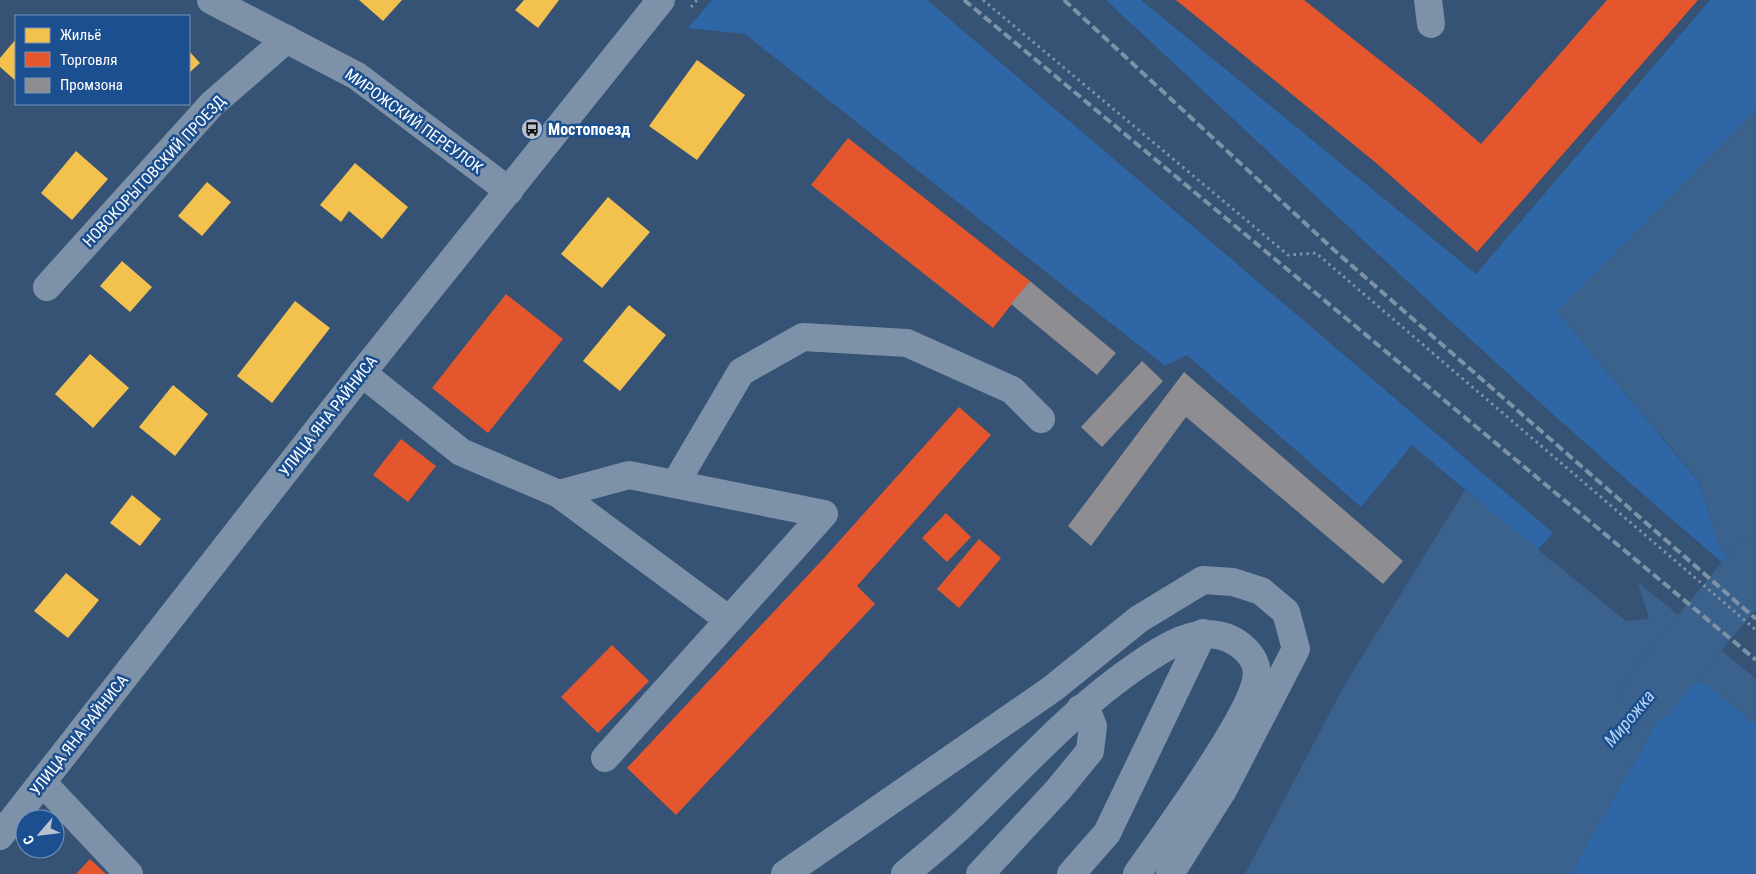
<svg xmlns="http://www.w3.org/2000/svg" width="1756" height="874" font-family="'Roboto Condensed',sans-serif">
  <style>
    .green { fill: #2f66a5 }
    .water { fill: #3b618d }
    .homes { fill: #f2c14e }
    .shops { fill: #e4572e }
    .industry { fill: #8d8d92 }
    .lines { fill: none; stroke-linecap: round; stroke-linejoin: round }
    .river { stroke: #3b618d; stroke-width: 56 }
    .path { stroke: #7d92a8; stroke-width: 3; stroke-dasharray: 2.5 4; stroke-linecap: butt }
    .minor { stroke: #7d92a8; stroke-width: 28 }
    .rail { stroke: #7e92a7; stroke-width: 4; stroke-dasharray: 9 4; stroke-linecap: butt }
    .labels { text-anchor: middle; dominant-baseline: central; stroke-width: 5; stroke-linejoin: round; paint-order: stroke }
    .street-label { font-size: 16px; fill: #fff; stroke: #1b4f8f }
    .poi-label { font-size: 16px; font-weight: bold; fill: #fff; stroke: #1b4f8f; text-anchor: start }
    .water-label { font-size: 18px; font-style: italic; fill: #b5d3f5; stroke: #1b4f8f }
  </style>
  <rect width="100%" height="100%" fill="#365274"/>
  <g class="green">
    <path d="M712 0H927L1553 533 1537 550 1412 445 1361 507 1187 355 1165 366 745 34 688 28Z"/>
    <path d="M1106 0H1141L1476 274 1710 0H1756V110L1557 312 1699 482 1720 550 1756 578V591C1532 403 1320 199 1106 0Z"/>
    <path d="M1682 679 1708 685 1756 726V874H1570Z"/>
  </g>
  <g class="water">
    <path d="M1756 110V578L1720 550 1699 481 1557 312Z"/>
    <path d="M1465 490 1626 621 1649 619 1638 582 1756 679V726L1708 685 1682 679 1570 874H1245L1344 686Z"/>
  </g>
  <g class="homes">
    <path d="M359 0H402L383 21Z"/>
    <path d="M524 0H559L538 28 515 10Z"/>
    <path d="M16 39V81L0 67V58Z"/>
    <path d="M189 51 200 63 189 73Z"/>
    <path d="M697 60 745 95 697 160 649 126Z"/>
    <path d="M76 151 108 179 72 220 41 193Z"/>
    <path d="M355 163 408 207 382 239 349 211 341 222 320 205Z"/>
    <path d="M207 182 231 202 202 236 178 216Z"/>
    <path d="M608 197 650 232 602 288 561 254Z"/>
    <path d="M122 261 152 287 130 312 100 286Z"/>
    <path d="M295 301 330 328 272 403 237 376Z"/>
    <path d="M629 305 666 335 620 391 583 361Z"/>
    <path d="M90 354 129 388 93 428 55 394Z"/>
    <path d="M173 385 208 414 175 456 139 427Z"/>
    <path d="M132 495 161 519 140 546 110 523Z"/>
    <path d="M66 573 99 600 68 638 34 611Z"/>
  </g>
  <g class="shops">
    <path d="M1176 0H1304L1430 100 1481 144 1607 0H1698L1477 252 1375 162Z"/>
    <path d="M848 138 1030 281 993 328 811 185Z"/>
    <path d="M506 294 563 339 488 433 432 388Z"/>
    <path d="M959 407 991 435 857 586 875 604 676 815 627 768 825 557Z"/>
    <path d="M401 439 436 466 408 502 373 475Z"/>
    <path d="M946 513 971 537 947 562 922 538Z"/>
    <path d="M979 539 1001 558 959 608 937 589Z"/>
    <path d="M612 645 649 681 598 733 561 697Z"/>
    <path d="M90 859 106 874H76Z"/>
  </g>
  <g class="industry">
    <path d="M1030 281 1116 353 1097 375 1011 304Z"/>
    <path d="M1142 361 1163 381 1102 447 1081 427Z"/>
    <path d="M1184 372 1403 561 1383 584 1186 417 1091 546 1068 526Z"/>
  </g>
  <g class="lines">
    <path class="river" d="M1650 693 1756 565"/>
    <g class="path">
      <path d="M983 0 1288 255 1316 253 1756 630"/>
      <path d="M691 7 697 0"/>
    </g>
    <g class="minor">
      <path d="M211 0 357 76 509 191"/>
      <path d="M1428 0 1431 24"/>
      <path d="M47 287 212 104 287 39"/>
      <path d="M362 373 461 452 559 494 629 475 824 514 605 758"/>
      <path d="M675 484 741 372 803 337 907 343 1012 390 1041 419"/>
      <path d="M559 494 729 620"/>
      <path d="M42 782 129 874"/>
      <path d="M0 836 362 373 661 0"/>
      <path d="M785 874 1052 689 1139 619 1203 580 1233 582 1261 591 1286 612 1296 649 1223 790 1170 874"/>
      <path d="M905 874C925 857 946 840 965 822 1022 768 1073 709 1138 665 1163 648 1197 625 1228 638 1240 643 1253 654 1256 667 1265 701 1160 840 1137 874"/>
      <path d="M980 874 1058 790 1090 751 1093 726 1089 716 1080 709"/>
      <path d="M1071 874 1107 833 1203 633"/>
    </g>
    <g class="rail">
      <path d="M964 0 1756 660"/>
      <path d="M1064 0 1334 250 1756 619"/>
    </g>
  </g>
  <defs>
    <g id="bus-disc" transform="scale(1.125)"><circle r="9.5" fill="#b9c2ce" stroke="#1b4f8f"/><path d="M-5-6H5V4H4V6H2V4H-2V6H-4V4H-5ZM-3.5-4V0h7V-4ZM-3.5 1.2v1.5H-2V1.2ZM2 1.2v1.5H3.5V1.2Z" fill="#111"/></g>
  </defs>
  <g fill-rule="evenodd">
    <use href="#bus-disc" x="532" y="129"/>
  </g>
  <g class="labels">
    <g class="street-label">
      <text transform="translate(414 121) rotate(36)">МИРОЖСКИЙ ПЕРЕУЛОК</text>
      <text transform="translate(154 171) rotate(-47)">НОВОКОРЫТОВСКИЙ ПРОЕЗД</text>
      <text transform="translate(328 416) rotate(-52)">УЛИЦА ЯНА РАЙНИСА</text>
      <text transform="translate(79 735) rotate(-52)">УЛИЦА ЯНА РАЙНИСА</text>
    </g>
    <g class="poi-label">
      <text x="548" y="129">Мостопоезд</text>
    </g>
    <g class="water-label">
      <text transform="translate(1629 718) rotate(-50)">Мирожка</text>
    </g>
  </g>
  <rect x="15" y="15" width="175" height="90" fill="#1b4f8f" stroke="#7695bc"/>
  <rect x="25" y="28" width="25" height="15" fill="#f2c14e" stroke="#7695bc"/>
  <text x="60" y="40" font-size="15" fill="#ffffff">Жильё</text>
  <rect x="25" y="52" width="25" height="15" fill="#e4572e" stroke="#7695bc"/>
  <text x="60" y="65" font-size="15" fill="#ffffff">Торговля</text>
  <rect x="25" y="78" width="25" height="15" fill="#8d8d92" stroke="#7695bc"/>
  <text x="60" y="90" font-size="15" fill="#ffffff">Промзона</text>
  <g transform="translate(40 834) rotate(242)"><circle r="24" fill="#1b4f8f" stroke="#7695bc"/>
  <path d="M0-4L9 19L0 12L-9 19Z" fill="#b9c2ce"/>
  <text y="-8" font-size="14" font-weight="bold" text-anchor="middle" fill="#ffffff">С</text>
  </g>
</svg>
